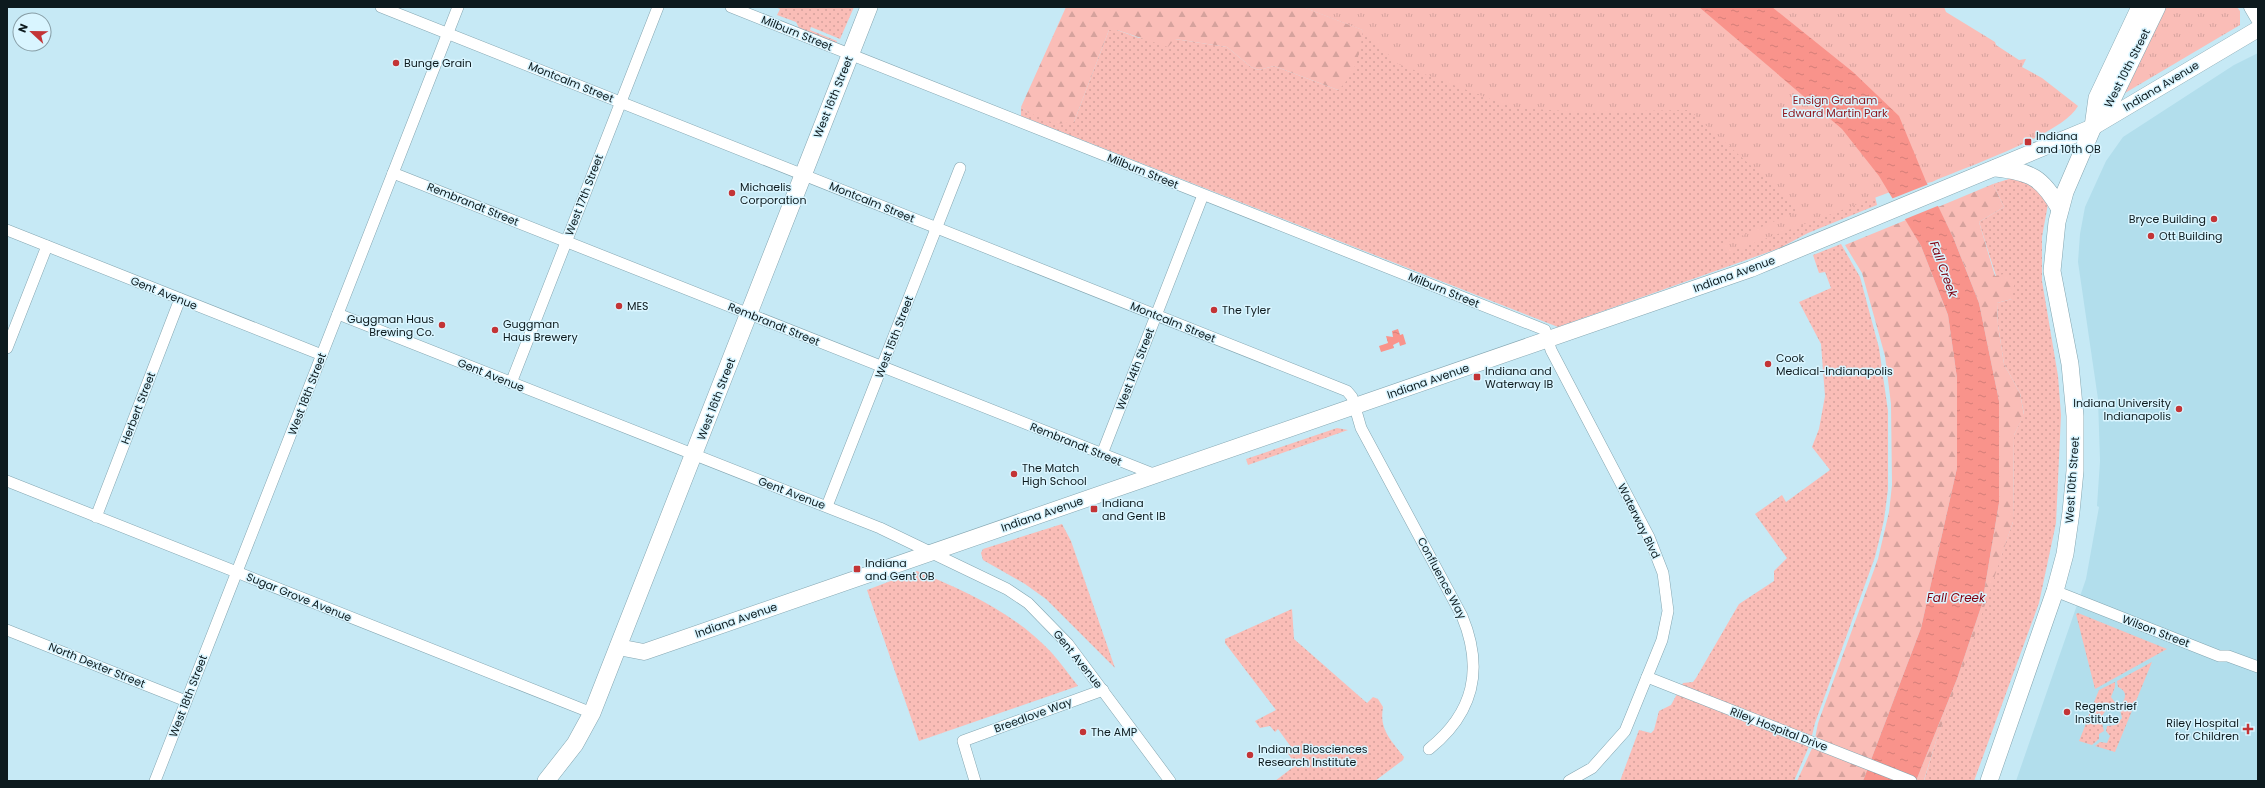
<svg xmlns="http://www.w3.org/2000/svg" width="2265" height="788" font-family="Poppins,sans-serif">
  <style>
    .built { fill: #b2deec }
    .grass { fill: url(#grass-dots) }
    .forest { fill: url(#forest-firs) }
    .park { fill: url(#park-tufts) }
    .water { fill: url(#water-ripples) }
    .pier { fill: #c6e9f5 }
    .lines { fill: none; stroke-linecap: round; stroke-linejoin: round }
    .minor-casing { stroke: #84a6b1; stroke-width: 12 }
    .tertiary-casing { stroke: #84a6b1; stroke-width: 15 }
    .secondary-casing { stroke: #84a6b1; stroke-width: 17 }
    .primary-casing { stroke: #84a6b1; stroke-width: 18 }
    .minor { stroke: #fff; stroke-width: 11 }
    .tertiary { stroke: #fff; stroke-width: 14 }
    .secondary { stroke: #fff; stroke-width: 16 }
    .primary { stroke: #fff; stroke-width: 17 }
    .poi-dot { fill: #c33436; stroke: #d9f5ff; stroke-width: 1.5 }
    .labels { text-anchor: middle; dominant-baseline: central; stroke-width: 3; stroke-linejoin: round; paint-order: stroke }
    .street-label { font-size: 11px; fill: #0d1a1e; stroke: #d9f5ff }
    .poi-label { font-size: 11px; fill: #0d1a1e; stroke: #d9f5ff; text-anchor: start }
    .park-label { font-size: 11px; fill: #8f161c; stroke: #d9f5ff }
    .water-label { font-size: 12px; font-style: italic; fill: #80000f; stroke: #d9f5ff }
  </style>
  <defs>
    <pattern id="grass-dots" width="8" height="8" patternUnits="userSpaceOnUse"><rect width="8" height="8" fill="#fabdb7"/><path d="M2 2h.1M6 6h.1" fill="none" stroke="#d5a29d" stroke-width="1.8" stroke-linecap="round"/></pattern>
    <pattern id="forest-firs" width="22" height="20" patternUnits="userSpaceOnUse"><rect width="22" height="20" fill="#fabdb7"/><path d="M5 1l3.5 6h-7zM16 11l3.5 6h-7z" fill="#d5a29d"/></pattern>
    <pattern id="park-tufts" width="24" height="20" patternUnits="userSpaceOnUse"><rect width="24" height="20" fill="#fabdb7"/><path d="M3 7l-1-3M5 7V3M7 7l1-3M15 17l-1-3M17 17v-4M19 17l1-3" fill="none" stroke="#d5a29d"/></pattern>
    <pattern id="water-ripples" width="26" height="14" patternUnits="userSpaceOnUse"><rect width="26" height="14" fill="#f9938b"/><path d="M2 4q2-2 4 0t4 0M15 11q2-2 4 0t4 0" fill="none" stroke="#d47e78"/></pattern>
  </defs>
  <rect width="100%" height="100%" fill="#c6e9f5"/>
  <path class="built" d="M2258 53V781H2016L2086 579 2099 507 2097 506 2100 461 2098 399 2078 262 2080 234 2085 207 2106 161 2123 137 2234 65Z"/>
  <g class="grass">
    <path d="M775 7H854L840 39 811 27 810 30 837 41 836 43 800 30 796 22 777 15 780 9Z"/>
    <path d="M1303 7 1591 57 1873 187 1877 205 1808 233 1780 248 1558 327 1021 116V107L1027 112 1074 122 1109 30H1117L1139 38 1175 39 1227 47 1251 67 1259 70 1274 66 1338 90 1363 30Z"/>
    <path d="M2012 178 2031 180 2048 204 2042 237V281L2058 376 2061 415 2056 523 2039 603 1974 781H1924L1936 741 2013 522 2014 435 2024 414 2020 393 2004 364 1998 325 1997 303 2012 299 1996 276 1979 222 2004 207 1993 184Z"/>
    <path d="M1841 244 1860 277 1879 348 1888 411V489L1884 520 1875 557 1815 723 1810 744 1794 781H1620L1639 730 1651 733 1654 730 1659 711 1671 705 1683 683 1693 682 1696 678 1739 604 1774 581V571L1787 558 1755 514 1782 495 1786 502 1830 470 1812 447 1819 429 1825 396 1821 344 1799 302 1831 288 1825 272 1819 273 1813 255Z"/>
    <path d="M1337 428 1348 430 1248 465 1246 459Z"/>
    <path d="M1062 524 1071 541 1115 668 1046 599 1025 584 983 560 981 553 983 549Z"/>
    <path d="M917 571C966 591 1014 613 1051 652 1061 663 1069 675 1078 686L919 741 867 590Z"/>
    <path d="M1292 609 1294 639 1367 703 1373 697 1378 699 1383 707C1379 730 1391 740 1404 757L1403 760 1375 781H1275L1296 765 1286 751 1291 747 1278 729 1275 732 1270 726 1260 728 1255 721 1276 710 1225 643V639Z"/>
    <path d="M2078 613 2167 649 2095 689 2076 614Z"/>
    <path d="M2152 662 2115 752 2095 746 2100 742 2107 743 2110 736 2106 731 2107 726 2116 725 2122 718 2119 705 2123 702C2127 695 2125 690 2118 687L2117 681Z"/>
    <path d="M2115 682V687L2111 697 2116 704V708L2106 710 2102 716 2088 717 2099 690Z"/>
    <path d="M2101 719 2104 731 2099 734V739L2092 745 2079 741 2087 721Z"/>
  </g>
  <g class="forest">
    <path d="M1066 7H1303L1363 30C1360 53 1356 75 1338 90L1274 66 1259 70 1251 67 1227 47 1175 39 1168 47 1117 30H1109L1074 122 1056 124 1027 112 1021 107Z"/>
    <path d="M1993 184 2004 207 1979 222 1995 276 2004 274 2012 277 2014 285 2012 299 1997 303 1998 325 2004 364 2020 393 2024 415 2014 435 2013 522 1967 658 1936 741 1924 780 1916 781 1957 679 1982 604 1999 503V401L1979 303 1953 237 1938 207Z"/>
    <path d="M1906 220 1921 246 1948 315 1957 378V468L1921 628 1863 781H1797L1814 744 1818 723 1878 559 1889 512 1892 485 1891 404 1885 356 1862 273 1845 245Z"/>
  </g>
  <g class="park">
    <path d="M1303 7H1944L1946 12 1995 42 1996 45 2019 60 2026 59 2022 67 2042 78 2078 106C2062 135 1965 167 1932 182L1927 183 1925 179 1727 253 1721 245 1800 210 1689 110 1583 112 1514 108 1398 64 1363 30Z"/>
    <path d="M2166 7H2237L2240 11V25L2125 93Z"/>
  </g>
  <g class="water">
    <path d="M1699 7H1772L1853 72 1899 116 1925 179 1953 237 1979 303 1999 401V503L1982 604 1957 679 1916 781H1863L1921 628 1957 468V378L1948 315 1921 246 1879 176 1842 129Z"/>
    <path d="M1398 329 1400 335 1403 334 1406 344 1400 346 1399 342 1393 345 1394 348 1381 352 1379 346 1388 343 1386 336 1393 337 1392 331Z"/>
  </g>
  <path class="pier" d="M1929 184 1940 205 1903 220 1891 199Z"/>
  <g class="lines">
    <g class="minor-casing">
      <g id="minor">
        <path d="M381 7 1347 391 1352 397 1361 428 1462 616C1484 669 1474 713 1429 749"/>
        <path d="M731 7 1545 330 1551 350 1649 537 1663 573 1668 611 1662 640 1625 731 1592 768 1569 781"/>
        <path d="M393 173 1156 475"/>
        <path d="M7 230 322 355"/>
        <path d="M338 314 880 528 1007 589 1028 603 1068 644 1170 781"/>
        <path d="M7 348 47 246"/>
        <path d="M511 383 658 7"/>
        <path d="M1102 454 1203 195"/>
        <path d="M7 481 592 713"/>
        <path d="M827 506 960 168"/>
        <path d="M96 517 180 299"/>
        <path d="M2055 591 2219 656H2228L2258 667"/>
        <path d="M7 630 186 701"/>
        <path d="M1647 677 1911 781"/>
        <path d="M155 781 458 7"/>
        <path d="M975 781 963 741 1103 690"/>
      </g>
    </g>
    <g class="tertiary-casing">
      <path id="tertiary" d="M2251 7 2258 19"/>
    </g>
    <g class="secondary-casing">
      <path id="secondary" d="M618 647 644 652 1751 269 2093 127 2258 29"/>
    </g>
    <g class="primary-casing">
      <g id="primary">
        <path d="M2094 125 2110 104 2157 7"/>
        <path d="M1996 168C2031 172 2042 177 2060 209"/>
        <path d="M546 781 575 744 592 713 869 7"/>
        <path d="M1989 781 2055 591 2065 554 2071 512 2075 471V416L2070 364 2052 271 2057 222 2065 192 2093 127 2097 98 2140 7"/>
      </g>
    </g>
    <use href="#minor" class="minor"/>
    <use href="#tertiary" class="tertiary"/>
    <use href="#secondary" class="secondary"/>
    <use href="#primary" class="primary"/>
  </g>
  <g class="poi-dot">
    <circle cx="396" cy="63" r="4"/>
    <rect x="2024" y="138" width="8" height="8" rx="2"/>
    <circle cx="732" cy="193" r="4"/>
    <circle cx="2214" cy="219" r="4"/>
    <circle cx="2151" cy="236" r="4"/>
    <circle cx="619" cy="306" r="4"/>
    <circle cx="1214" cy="310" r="4"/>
    <circle cx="442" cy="325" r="4"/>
    <circle cx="495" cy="330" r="4"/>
    <circle cx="1768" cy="364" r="4"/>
    <rect x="1473" y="373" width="8" height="8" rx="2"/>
    <circle cx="2179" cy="409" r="4"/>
    <circle cx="1014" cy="474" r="4"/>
    <rect x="1090" y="505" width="8" height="8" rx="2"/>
    <rect x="853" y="565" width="8" height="8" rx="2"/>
    <circle cx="2067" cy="712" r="4"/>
    <path d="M2246 723h4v4h4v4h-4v4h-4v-4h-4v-4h4z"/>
    <circle cx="1083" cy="732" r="4"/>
    <circle cx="1250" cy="755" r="4"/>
  </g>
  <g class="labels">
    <g class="street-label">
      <text transform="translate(797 33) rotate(22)">Milburn Street</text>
      <text transform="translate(2127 68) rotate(-63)">West 10th Street</text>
      <text transform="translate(571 82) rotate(22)">Montcalm Street</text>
      <text transform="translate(2161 86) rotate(-31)">Indiana Avenue</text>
      <text transform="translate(833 97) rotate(-68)">West 16th Street</text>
      <text transform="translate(1143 171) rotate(22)">Milburn Street</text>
      <text transform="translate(584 195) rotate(-69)">West 17th Street</text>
      <text transform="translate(872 202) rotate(22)">Montcalm Street</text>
      <text transform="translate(473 204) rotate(22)">Rembrandt Street</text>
      <text transform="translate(1734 274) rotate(-20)">Indiana Avenue</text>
      <text transform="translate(1444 290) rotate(22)">Milburn Street</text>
      <text transform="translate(164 293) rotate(22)">Gent Avenue</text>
      <text transform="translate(1173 322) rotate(22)">Montcalm Street</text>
      <text transform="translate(774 324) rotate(22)">Rembrandt Street</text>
      <text transform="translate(894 337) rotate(-69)">West 15th Street</text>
      <text transform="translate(1135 369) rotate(-69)">West 14th Street</text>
      <text transform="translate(491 375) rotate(22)">Gent Avenue</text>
      <text transform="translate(1428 381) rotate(-19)">Indiana Avenue</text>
      <text transform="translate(307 394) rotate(-69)">West 18th Street</text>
      <text transform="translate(716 399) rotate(-69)">West 16th Street</text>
      <text transform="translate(138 408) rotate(-69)">Herbert Street</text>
      <text transform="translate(1076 444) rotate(22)">Rembrandt Street</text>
      <text transform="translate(2072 480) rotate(-86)">West 10th Street</text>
      <text transform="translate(792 493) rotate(21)">Gent Avenue</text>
      <text transform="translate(1042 514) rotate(-19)">Indiana Avenue</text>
      <text transform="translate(1639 521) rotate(64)">Waterway Blvd</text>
      <text transform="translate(1442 578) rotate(62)">Confluence Way</text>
      <text transform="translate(299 597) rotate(22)">Sugar Grove Avenue</text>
      <text transform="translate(736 620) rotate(-19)">Indiana Avenue</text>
      <text transform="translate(2156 631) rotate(21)">Wilson Street</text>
      <text transform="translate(1078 659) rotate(51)">Gent Avenue</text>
      <text transform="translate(97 665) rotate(22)">North Dexter Street</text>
      <text transform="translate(188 696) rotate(-69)">West 18th Street</text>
      <text transform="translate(1033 715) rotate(-20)">Breedlove Way</text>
      <text transform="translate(1779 729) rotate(21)">Riley Hospital Drive</text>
    </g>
    <g class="poi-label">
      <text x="404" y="63">Bunge Grain</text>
      <text x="2036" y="136">Indiana<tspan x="2036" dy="13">and 10th OB</tspan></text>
      <text x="740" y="187">Michaelis<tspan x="740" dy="13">Corporation</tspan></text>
      <text x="2206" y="219" text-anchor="end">Bryce Building</text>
      <text x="2159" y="236">Ott Building</text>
      <text x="627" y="306">MES</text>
      <text x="1222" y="310">The Tyler</text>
      <text x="434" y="319" text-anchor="end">Guggman Haus<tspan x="434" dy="13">Brewing Co.</tspan></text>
      <text x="503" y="324">Guggman<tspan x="503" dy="13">Haus Brewery</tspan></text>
      <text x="1776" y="358">Cook<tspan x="1776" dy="13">Medical-Indianapolis</tspan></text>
      <text x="1485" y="371">Indiana and<tspan x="1485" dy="13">Waterway IB</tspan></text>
      <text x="2171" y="403" text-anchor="end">Indiana University<tspan x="2171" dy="13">Indianapolis</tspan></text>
      <text x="1022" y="468">The Match<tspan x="1022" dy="13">High School</tspan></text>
      <text x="1102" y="503">Indiana<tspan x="1102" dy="13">and Gent IB</tspan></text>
      <text x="865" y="563">Indiana<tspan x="865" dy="13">and Gent OB</tspan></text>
      <text x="2075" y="706">Regenstrief<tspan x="2075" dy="13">Institute</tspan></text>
      <text x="2239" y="723" text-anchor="end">Riley Hospital<tspan x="2239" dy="13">for Children</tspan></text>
      <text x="1091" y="732">The AMP</text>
      <text x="1258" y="749">Indiana Biosciences<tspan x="1258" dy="13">Research Institute</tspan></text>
    </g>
    <g class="park-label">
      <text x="1835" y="100">Ensign Graham<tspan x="1835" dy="13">Edward Martin Park</tspan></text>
    </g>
    <g class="water-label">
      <text transform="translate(1944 269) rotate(70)">Fall Creek</text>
      <text x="1956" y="597">Fall Creek</text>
    </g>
  </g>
  <rect width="2265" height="788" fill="none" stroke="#0d1a1e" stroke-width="16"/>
  <g transform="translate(32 32) rotate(292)"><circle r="19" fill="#d9f5ff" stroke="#879da5"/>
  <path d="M0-3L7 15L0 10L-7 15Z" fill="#c33436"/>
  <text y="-6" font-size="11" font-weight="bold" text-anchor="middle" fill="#0d1a1e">N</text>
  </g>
</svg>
